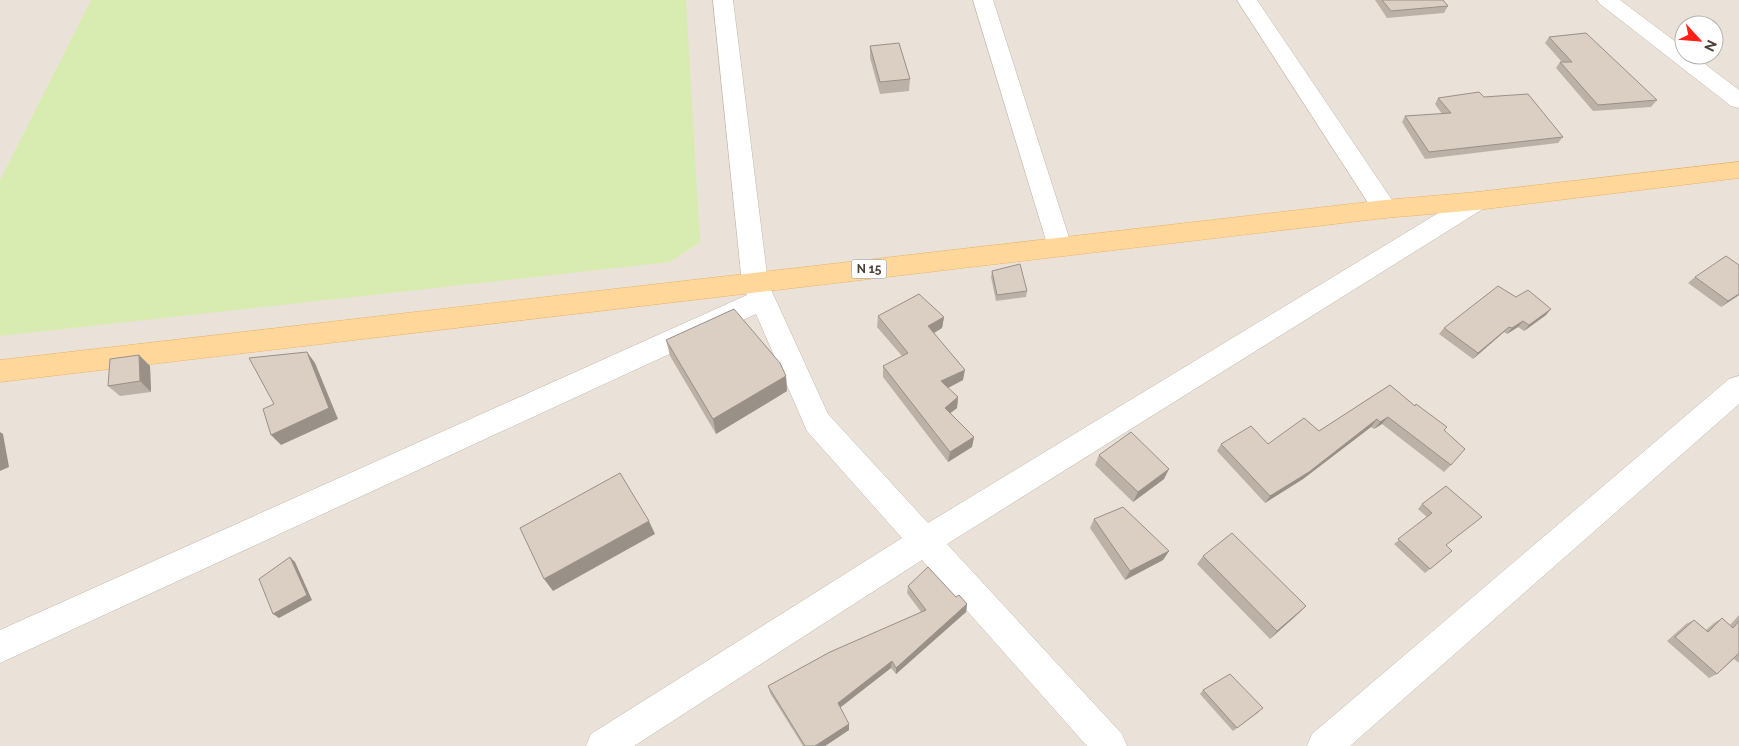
<svg xmlns="http://www.w3.org/2000/svg" width="1739" height="746" font-family="Raleway,sans-serif">
  <style>
    .residential { fill: #eae2d8; fill-rule: evenodd }
    .green { fill: #d8ecb1 }
    .lines { fill: none; stroke-linecap: round; stroke-linejoin: round }
    .minor-casing { stroke: #c2b8ac; stroke-width: 1 }
    .primary-casing { stroke: #ebb363; stroke-width: 1 }
    .minor { fill: #fff; fill-rule: evenodd }
    .primary { fill: #ffd79a; fill-rule: evenodd }
    .wall { fill: #bcb1a7 }
    .shaded-wall { fill: #999088 }
    .building { fill: #dbcec2; stroke: #999088 }
    .labels { text-anchor: middle; dominant-baseline: central; stroke-width: 4.5; stroke-linejoin: round; paint-order: stroke }
    .shield { fill: #fff; stroke: #817a73; stroke-width: 1 }
    .shield-label { font-size: 12px; font-weight: bold; fill: #4b4137 }
  </style>
  <rect width="100%" height="100%" fill="#f6f1ea"/>
  <path class="residential" d="M0 0H1739V746H0ZM1684 25H1714V55H1684Z"/>
  <path class="green" d="M91 0H686L700 242 670 262 0 336V180Z"/>
  <g class="lines">
    <g class="minor-casing">
      <g id="minor">
        <path d="M713 0H733L768 283 828 414 928 523 1468 195 1477 192 1486 195 1489 201 1486 207 947 544 1122 734 1127 746H1087L922 560 634 746H586L591 734 902 538 807 431 756 314 0 663V630L747 295 742 283Z"/>
        <path d="M973 0H993L1072 247 1069 254 1060 256 1051 254 1048 247Z"/>
        <path d="M1237 0H1257L1394 203 1397 209 1394 215 1385 218 1376 215Z"/>
        <path d="M1597 0H1620L1684 48V55H1693L1739 90V108L1731 106 1600 4Z"/>
        <path d="M1739 376V404L1350 746H1307L1312 734 1729 379Z"/>
      </g>
    </g>
    <g class="primary-casing">
      <path id="primary" d="M1739 162V178L1477 210 1385 218 0 382V360L1385 200 1477 192Z"/>
    </g>
    <use href="#minor" class="minor"/>
    <use href="#primary" class="primary"/>
  </g>
  <g class="wall">
    <path d="M1375 0H1443L1448 6 1444 13 1387 18Z"/>
    <path d="M1549 37 1657 100 1651 107 1593 111 1556 68 1560 62H1562L1545 43Z"/>
    <path d="M870 46 910 79 909 91 880 94 870 58Z"/>
    <path d="M1484 97 1563 137 1558 143 1425 159 1402 122 1405 116 1442 114 1435 104 1438 98Z"/>
    <path d="M992 271 1027 291 1026 297 996 301 991 277Z"/>
    <path d="M1695 277 1739 295 1721 307 1688 283Z"/>
    <path d="M1516 297 1546 315 1524 331 1518 327 1507 334 1504 332 1473 359 1439 334 1444 328Z"/>
    <path d="M878 316 944 317 942 328 934 333 963 380 948 388 958 397 957 408 950 413 974 437 972 447 948 462 883 377V366L902 356 877 327Z"/>
    <path d="M666 340 786 376 787 391 716 434 670 356Z"/>
    <path d="M139 355 150 366 151 392 120 396 108 386Z"/>
    <path d="M1390 385 1444 431 1451 465 1444 472 1382 424 1374 429 1371 427 1303 479 1265 503 1217 451 1221 444H1268L1319 431Z"/>
    <path d="M1099 455 1164 479 1133 502 1095 465Z"/>
    <path d="M1446 486 1447 546 1452 551 1425 573 1394 544 1427 517 1418 509 1422 504Z"/>
    <path d="M1094 519 1169 551 1163 560 1125 580 1090 528Z"/>
    <path d="M1203 556 1306 606 1270 639 1197 564Z"/>
    <path d="M908 586 956 597 967 604 966 612 896 674 891 668 840 708 849 730 825 746H803L770 693 768 686 921 612 907 593Z"/>
    <path d="M1739 615V663L1734 659 1717 674 1709 678 1667 641 1686 624 1694 620 1706 630 1714 623 1722 618 1730 625Z"/>
    <path d="M1203 690 1259 712 1233 731 1200 694Z"/>
  </g>
  <g class="shaded-wall">
    <path d="M1739 294V295L1721 307 1728 301Z"/>
    <path d="M1551 309 1546 315 1524 331 1529 325Z"/>
    <path d="M944 317 942 328 927 337 928 326Z"/>
    <path d="M1523 321 1518 327 1507 334 1512 328Z"/>
    <path d="M1509 327 1504 332 1473 359 1478 353Z"/>
    <path d="M307 352 315 363 338 419 281 445 271 435Z"/>
    <path d="M139 355 150 366 151 392 140 381Z"/>
    <path d="M965 370 963 380 940 392 941 381Z"/>
    <path d="M786 376 787 391 716 434 713 419Z"/>
    <path d="M958 397 957 408 944 418 945 408Z"/>
    <path d="M1388 417 1382 424 1374 429 1380 422Z"/>
    <path d="M1377 419 1371 427 1303 479 1265 503 1270 496Z"/>
    <path d="M0 432 3 434 9 467 0 471Z"/>
    <path d="M974 437 972 447 948 462 950 452Z"/>
    <path d="M1169 469 1164 479 1133 502 1138 492Z"/>
    <path d="M649 521 655 534 553 591 544 579Z"/>
    <path d="M1169 551 1163 560 1125 580 1130 571Z"/>
    <path d="M290 557 295 562 312 600 279 618 273 614Z"/>
    <path d="M967 604 966 612 896 674V668Z"/>
    <path d="M1306 606 1298 614 1270 639 1277 631Z"/>
    <path d="M892 661 891 668 838 709V703Z"/>
    <path d="M849 724V730L825 746H815Z"/>
  </g>
  <g class="building">
    <path d="M1382 0H1443L1448 6 1391 11Z"/>
    <path d="M1586 33 1657 100 1598 105 1560 62H1572L1549 37Z"/>
    <path d="M899 43 910 79 880 82 870 46Z"/>
    <path d="M1479 92 1484 97 1528 94 1563 137 1429 152 1405 116 1451 113 1438 98Z"/>
    <path d="M1726 256 1739 265V294L1728 301 1695 277Z"/>
    <path d="M1020 264 1027 291 997 295 992 271Z"/>
    <path d="M1498 286 1516 297 1528 290 1551 309 1529 325 1523 321 1512 328 1509 327 1478 353 1444 328Z"/>
    <path d="M919 294 944 317 928 326 965 370 941 381 958 397 945 408 974 437 950 452 883 366 908 353 878 316Z"/>
    <path d="M734 309 780 363 786 376 713 419 666 340Z"/>
    <path d="M307 352 329 408 271 435 263 409 274 404 249 358Z"/>
    <path d="M139 355 140 381 108 386 110 359Z"/>
    <path d="M1390 385 1415 406 1416 404 1447 427 1444 430 1465 449 1451 465 1388 417 1380 422 1377 419 1309 472 1270 496 1221 444 1251 426 1268 444 1304 418 1319 431Z"/>
    <path d="M1131 432 1169 469 1138 492 1099 455Z"/>
    <path d="M620 473 649 521 544 579 520 528Z"/>
    <path d="M1446 486 1482 517 1446 545 1452 551 1430 569 1398 539 1432 513 1422 504Z"/>
    <path d="M1123 507 1169 551 1130 571 1094 519Z"/>
    <path d="M1232 533 1306 606 1277 631 1203 556Z"/>
    <path d="M290 557 307 595 273 614 259 579Z"/>
    <path d="M928 567 956 597 959 595 967 604 896 668 892 661 838 703 849 724 815 746H805L768 686 830 652 926 610 908 586Z"/>
    <path d="M1722 618 1733 628 1739 621V653L1717 674 1675 637 1694 620 1708 632Z"/>
    <path d="M1230 674 1263 708 1237 728 1203 690Z"/>
  </g>
  <g class="labels">
    <rect class="shield" x="851.5" y="259.5" width="35" height="19" rx="4"/>
    <g class="shield-label">
      <text x="869" y="269">N 15</text>
    </g>
  </g>
  <g transform="translate(1699 40) rotate(116)"><circle r="24" fill="#ffffff" stroke="#b7b3af"/>
  <path d="M0-4L9 19L0 12L-9 19Z" fill="#ff2118"/>
  <text y="-8" font-size="14" font-weight="bold" text-anchor="middle" fill="#4b4137">N</text>
  </g>
</svg>
